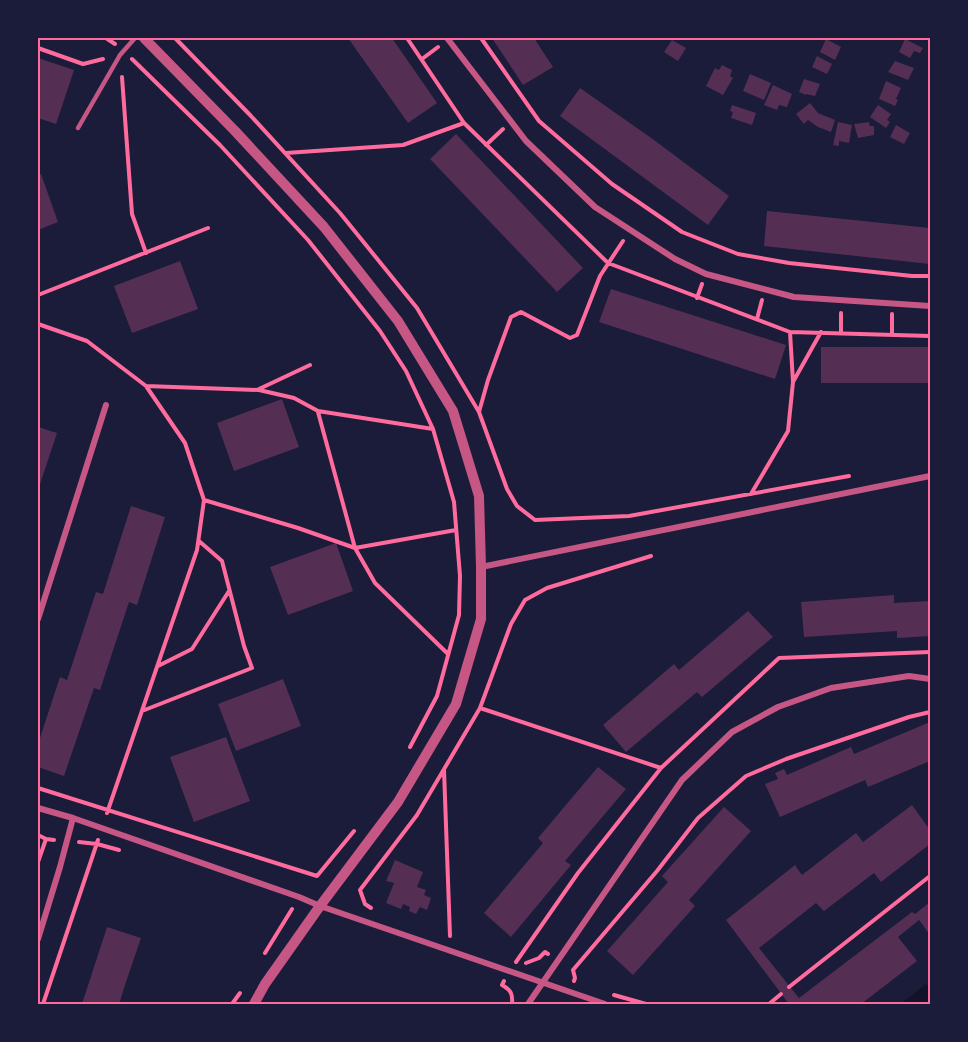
<svg xmlns="http://www.w3.org/2000/svg" width="968" height="1042" viewBox="0 0 968 1042" font-family="Jost,sans-serif">
<style>
.water{fill:#12122b}
.building{fill:#542f53}
.lines{fill:none;stroke-linecap:round;stroke-linejoin:round}
.path{stroke:#ff6b9d;stroke-width:4}
.service{stroke:#c65784;stroke-width:4.5}
.minor{stroke:#c65784;stroke-width:6}
.tertiary{stroke:#c65784;stroke-width:10}
.neatline{fill:none;stroke:#ff6b9d;stroke-width:2}
</style>
<rect width="100%" height="100%" fill="#1b1b3a"/>
<path class="water" d="M 926,984 L 930,989 L 930,1004 L 904,1004 L 902,1003 Z"/>
<path class="building" d="M 348,38 L 392,38 L 437,103 L 408,123 Z
M 492,38 L 534,38 L 553,67 L 523,85 Z
M 826,39 L 841,47 L 835,60 L 820,52 Z
M 905,39 L 923,48 L 920,53 L 914,51 L 910,58 L 899,52 Z
M 672,40 L 686,48 L 678,61 L 664,52 Z
M 817,56 L 832,64 L 827,74 L 812,67 Z
M 38,58 L 74,70 L 56,124 L 38,118 Z
M 895,61 L 914,68 L 908,80 L 888,72 Z
M 722,65 L 732,70 L 730,76 L 733,78 L 723,95 L 706,86 L 715,68 L 719,70 Z
M 750,74 L 771,83 L 764,100 L 743,91 Z
M 804,79 L 820,84 L 815,96 L 806,94 L 806,95 L 799,92 Z
M 886,81 L 901,88 L 896,99 L 898,100 L 895,106 L 879,99 Z
M 773,85 L 792,94 L 787,107 L 779,105 L 777,110 L 764,105 Z
M 580,88 L 654,140 L 729,196 L 708,225 L 560,116 Z
M 810,103 L 818,113 L 835,120 L 831,132 L 818,127 L 808,120 L 804,124 L 796,114 Z
M 732,105 L 756,113 L 752,125 L 731,118 L 733,112 L 730,111 Z
M 878,105 L 891,114 L 887,120 L 890,122 L 886,128 L 870,117 Z
M 838,122 L 852,125 L 849,143 L 839,141 L 839,146 L 833,145 Z
M 869,122 L 870,126 L 874,126 L 874,135 L 858,138 L 854,124 Z
M 896,125 L 910,133 L 904,144 L 890,137 Z
M 456,134 L 583,268 L 557,292 L 430,159 Z
M 41,174 L 58,222 L 38,230 L 38,175 Z
M 767,211 L 930,228 L 930,264 L 764,246 Z
M 180,261 L 198,309 L 132,333 L 114,286 Z
M 611,289 L 786,345 L 775,379 L 599,322 Z
M 821,347 L 930,347 L 930,383 L 821,383 Z
M 282,399 L 299,447 L 234,471 L 217,423 Z
M 38,427 L 57,433 L 38,490 Z
M 131,506 L 165,517 L 137,605 L 129,602 L 100,690 L 94,688 L 64,776 L 38,767 L 38,744 L 60,677 L 67,680 L 96,592 L 103,594 Z
M 336,543 L 353,591 L 288,615 L 270,567 Z
M 894,595 L 894,603 L 930,601 L 930,636 L 897,638 L 897,631 L 804,637 L 801,602 Z
M 748,611 L 773,637 L 702,697 L 697,692 L 626,752 L 603,725 L 674,664 L 679,670 Z
M 283,679 L 301,726 L 236,751 L 218,704 Z
M 930,722 L 930,761 L 868,787 L 865,780 L 780,817 L 765,784 L 778,779 L 775,773 L 784,769 L 787,775 L 851,747 L 854,754 Z
M 226,737 L 250,801 L 194,822 L 170,757 Z
M 598,767 L 626,789 L 565,861 L 571,865 L 511,937 L 484,913 L 543,843 L 538,838 Z
M 912,805 L 930,830 L 930,844 L 881,882 L 874,873 L 824,911 L 816,903 L 759,948 L 799,998 L 912,912 L 915,914 L 930,902 L 930,935 L 919,920 L 898,937 L 917,961 L 861,1004 L 789,1004 L 726,920 L 795,865 L 802,875 L 856,833 L 863,842 Z
M 724,807 L 751,831 L 689,900 L 695,906 L 633,975 L 607,951 L 668,882 L 662,876 Z
M 395,860 L 423,872 L 417,887 L 426,890 L 424,895 L 431,898 L 427,910 L 420,907 L 416,914 L 409,911 L 410,907 L 403,904 L 401,909 L 386,903 L 394,883 L 386,881 Z
M 107,927 L 141,938 L 126,982 L 119,1004 L 82,1004 Z"/>
<g class="lines">
<path class="path" d="M 106,38 L 115,44
M 175,38 L 251,116 L 340,213 L 417,308 L 479,412 L 507,489 L 517,506 L 535,520 L 629,516 L 849,476
M 407,38 L 464,123 L 608,263 L 790,332 L 930,336
M 481,38 L 539,121 L 612,184 L 682,232 L 738,254 L 789,263 L 912,276 L 930,276
M 38,48 L 83,64 L 103,59
M 132,59 L 220,145 L 308,240 L 380,331 L 406,371 L 433,429 L 454,502 L 460,576 L 459,615 L 437,696 L 410,747
M 422,59 L 438,47
M 122,77 L 132,214 L 146,253
M 486,145 L 503,129
M 286,153 L 403,145 L 464,123
M 38,295 L 208,228
M 697,298 L 702,284
M 757,319 L 762,300
M 38,324 L 87,341 L 146,386 L 185,443 L 204,500 L 197,550 L 107,813
M 841,333 L 841,313
M 892,334 L 892,314
M 793,382 L 821,332
M 146,386 L 259,390 L 294,398 L 318,411 L 433,429
M 259,389 L 310,365
M 318,412 L 355,548 L 375,583 L 448,654
M 479,412 L 488,380 L 511,317 L 521,312 L 570,338 L 577,335 L 600,276 L 623,241
M 751,494 L 788,431 L 793,382 L 790,332
M 204,500 L 298,528 L 355,548 L 456,530
M 158,666 L 192,649 L 229,591
M 480,708 L 661,768
M 142,711 L 252,668 L 244,646 L 222,561 L 199,541
M 444,770 L 450,936
M 38,788 L 317,876 L 354,831
M 38,835 L 46,839 L 54,840
M 79,842 L 97,844 L 119,850
M 38,862 L 46,839
M 371,908 L 365,904 L 360,890 L 417,815 L 480,708 L 511,624 L 525,600 L 547,588 L 651,556
M 265,953 L 292,909
M 516,962 L 578,873 L 661,768 L 779,658 L 930,652
M 526,963 L 539,958 L 545,952 L 548,954
M 504,981 L 502,985 C 511,990 513,994 512,1004
M 574,981 L 575,978 L 573,970 L 657,871 L 698,818 L 746,776 L 786,759 L 909,717 L 930,712
M 789,987 L 930,876
M 614,995 L 646,1004
M 43,1004 L 98,840
M 232,1004 L 240,993
M 769,1004 L 781,994"/>
<path class="service" d="M 78,128 L 120,55 L 135,38"/>
<path class="minor" d="M 447,38 L 526,141 L 595,207 L 675,259 L 706,274 L 794,297 L 930,306
M 481,567 L 930,476
M 38,619 L 106,405
M 38,808 L 73,818 L 299,897 L 320,906 L 605,1004
M 38,939 L 60,867 L 73,818
M 528,1004 L 682,780 L 732,732 L 778,707 L 831,688 L 909,676 L 930,679"/>
<path class="tertiary" d="M 144,38 L 235,131 L 324,227 L 398,321 L 453,411 L 479,496 L 481,567 L 481,619 L 456,704 L 398,802 L 320,906 L 265,984 L 254,1004"/>
</g>
<rect width="968" height="1042" fill="none" stroke="#1b1b3a" stroke-width="78"/>
<rect x="39" y="39" width="890" height="964" class="neatline"/>
</svg>
